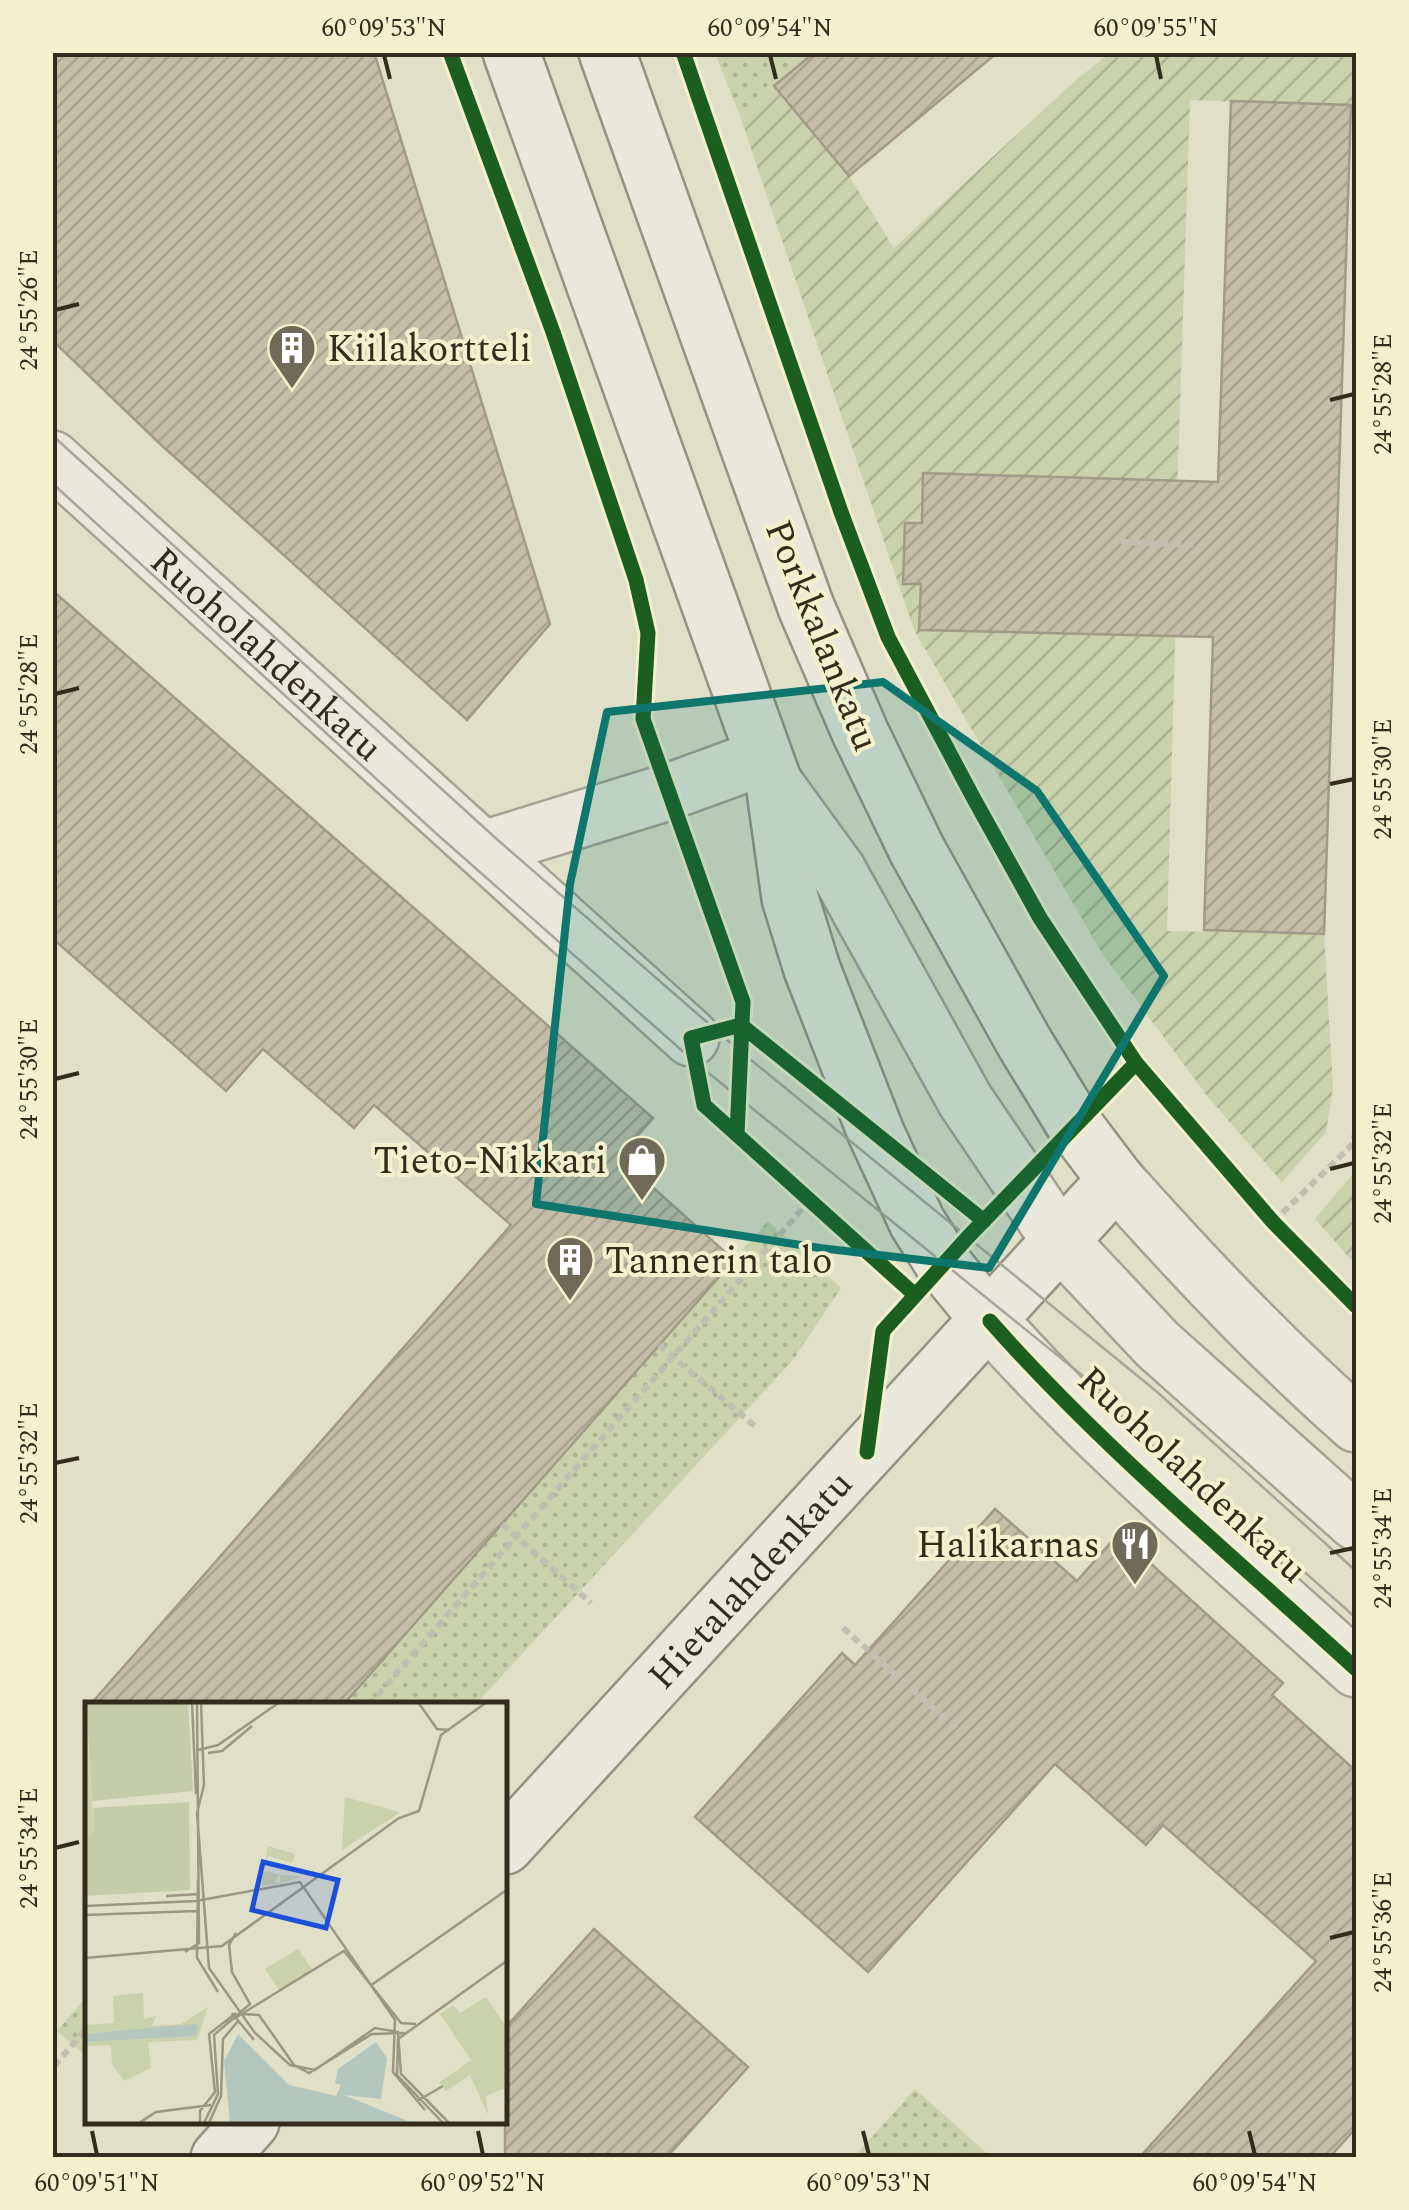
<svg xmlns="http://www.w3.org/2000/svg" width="1409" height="2210" viewBox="0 0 1409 2210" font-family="Spectral,serif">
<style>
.grass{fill:url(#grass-dots)}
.garden{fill:url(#garden-furrows)}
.building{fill:url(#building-hatch);stroke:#a09a88;stroke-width:2.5}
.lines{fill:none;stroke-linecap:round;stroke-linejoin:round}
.minor-casing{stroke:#a5a292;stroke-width:60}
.tertiary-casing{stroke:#a5a292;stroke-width:60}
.secondary-casing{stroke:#959282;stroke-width:60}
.path{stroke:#c1bfb2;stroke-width:6;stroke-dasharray:8 5;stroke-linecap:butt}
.minor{stroke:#e9e8da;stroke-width:55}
.tertiary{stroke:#e9e8da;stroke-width:55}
.secondary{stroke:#e9e8da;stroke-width:55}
.tram{stroke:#a8a69b;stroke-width:2.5}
.cycleway-casing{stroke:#f3f0cd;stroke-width:21}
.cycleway{stroke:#1b5e20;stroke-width:15}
.marked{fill:#0f766e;fill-opacity:0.2;stroke:#0f766e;stroke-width:8;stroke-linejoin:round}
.ticks{fill:none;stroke:#322c1c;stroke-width:4}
.labels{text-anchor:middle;stroke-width:8;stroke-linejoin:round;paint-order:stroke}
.poi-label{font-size:38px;fill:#322c1c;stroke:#f3f0cd;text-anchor:start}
.street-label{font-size:38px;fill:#322c1c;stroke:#f3f0cd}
.inset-road{fill:none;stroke:#9a9783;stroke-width:2.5}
.view{fill:#1d4ed8;fill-opacity:0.15;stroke:#1d4ed8;stroke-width:5}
.inset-edge{fill:none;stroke:#322c1c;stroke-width:5}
.neatline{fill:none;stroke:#322c1c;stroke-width:4}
.ticks-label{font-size:25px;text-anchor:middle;fill:#322c1c}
</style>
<defs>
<pattern id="grass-dots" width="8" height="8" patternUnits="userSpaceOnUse" patternTransform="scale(2.5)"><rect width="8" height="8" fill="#c9d2ab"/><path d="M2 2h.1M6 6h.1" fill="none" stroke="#adb493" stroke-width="1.8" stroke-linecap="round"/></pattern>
<pattern id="garden-furrows" width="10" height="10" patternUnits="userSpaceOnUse" patternTransform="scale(2.5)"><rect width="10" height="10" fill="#c9d2ab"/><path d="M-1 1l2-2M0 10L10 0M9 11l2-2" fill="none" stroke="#adb493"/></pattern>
<pattern id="building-hatch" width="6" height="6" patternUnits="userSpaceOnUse" patternTransform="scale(2.5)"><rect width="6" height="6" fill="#c4bea9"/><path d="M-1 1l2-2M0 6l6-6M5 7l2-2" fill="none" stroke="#a9a391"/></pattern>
</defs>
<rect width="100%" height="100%" fill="#e0dfc8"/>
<path class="grass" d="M 715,53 L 815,53 L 740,116 Z
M 768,1221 L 841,1288 L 793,1360 L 475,1705 L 343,1705 Z
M 87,1996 L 87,2057 L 57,2031 Z
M 915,2089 L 991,2157 L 854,2157 Z"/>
<path class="garden" d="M 1110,53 L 1356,53 L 1356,106 L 1190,100 L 1176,528 L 1123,479 L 924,473 L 922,523 L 904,523 L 903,583 L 921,584 L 920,630 L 1119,635 L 1177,572 L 1167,931 L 1324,934 L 1333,1087 L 1326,1132 L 1282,1182 L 1207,1096 L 1103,955 L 914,630 L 740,116 L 774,86 L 849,176 L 894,248 L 1077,79 Z
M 1356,1170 L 1356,1265 L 1315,1219 Z"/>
<path class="building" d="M 52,52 L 374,52 L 550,624 L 467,720 L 159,443 L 52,340 Z
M 815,52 L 998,52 L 849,176 L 774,86 Z
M 1231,101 L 1351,105 L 1324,934 L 1204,930 L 1213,637 L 919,630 L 921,584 L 903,584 L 905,523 L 922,523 L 923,473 L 1218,482 Z
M 52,590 L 653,1118 L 619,1157 L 734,1260 L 343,1705 L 90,1705 L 511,1225 L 374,1105 L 354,1128 L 263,1049 L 226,1091 L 52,938 Z
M 995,1509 L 1077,1581 L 1118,1534 L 1283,1683 L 1272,1695 L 1356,1771 L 1356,2128 L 1329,2158 L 1139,2158 L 1316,1961 L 1163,1825 L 1146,1845 L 1055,1764 L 868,1972 L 695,1817 L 842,1653 L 855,1665 Z
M 594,1929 L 748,2067 L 666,2158 L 505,2158 L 505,2028 Z"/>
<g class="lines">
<g class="minor-casing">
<g id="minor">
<path id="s1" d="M 52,459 L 691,1038"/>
<path d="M 774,783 L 838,871 L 965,1100 L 1061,1242 L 1157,1344 L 1356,1522"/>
<path d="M 484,849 L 668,792 L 764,757"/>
</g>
</g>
<g class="tertiary-casing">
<path id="tertiary" d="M 1116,1180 C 1193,1266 1270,1348 1356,1424
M 990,1321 C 1101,1447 1233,1556 1356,1669"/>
</g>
<g class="secondary-casing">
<g id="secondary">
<path d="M 511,52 L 774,783 L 790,898 L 812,969 L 876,1133 L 917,1222 L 944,1265 L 990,1321"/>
<path id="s2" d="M 505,1846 L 1116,1180 L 1076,1127 L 1024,1042 L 917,850 L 860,732 L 806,607 L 607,52"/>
<path d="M 219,2158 L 251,2122"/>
</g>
</g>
<path class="path" d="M 1121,542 L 1193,545
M 1273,1222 L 1352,1145 L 1356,1130
M 659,1345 L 756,1427
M 502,1524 L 591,1603
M 843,1628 L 957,1729
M 369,1705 L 809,1201
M 54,2066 L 88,2027"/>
<use href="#minor" class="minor"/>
<use href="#tertiary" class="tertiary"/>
<use href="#secondary" class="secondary"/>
<path class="tram" d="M 52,435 L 500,842 L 740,1051 L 1156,1391 L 1356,1571
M 52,483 L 439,836 L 695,1062 L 1109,1397 L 1356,1618"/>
<g class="cycleway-casing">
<path id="cycleway" d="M 450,52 L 553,332 L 636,580 L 648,633 L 643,719 L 743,1002 L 737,1135
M 683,52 L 841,512 L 888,637 L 974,799 L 1040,918 L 1136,1063 L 1273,1222 L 1356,1306
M 915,1295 L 704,1105 L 691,1038 L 741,1025 L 984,1221
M 990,1321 C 1101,1447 1233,1556 1356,1669
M 867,1452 L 883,1331 L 968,1237 L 1136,1063"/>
</g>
<use href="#cycleway" class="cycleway"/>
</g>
<path class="marked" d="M 883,682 L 1037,791 L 1164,976 L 989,1268 L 820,1248 L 536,1204 L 570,884 L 607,712 Z"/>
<path class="ticks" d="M 384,55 L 390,79M 770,55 L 776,79M 1156,55 L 1161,79M 55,310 L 79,304M 1330,400 L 1354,394M 55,694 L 79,688M 1330,784 L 1354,779M 55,1079 L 79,1073M 1330,1169 L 1354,1163M 55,1463 L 79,1458M 1330,1553 L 1354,1548M 55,1848 L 79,1842M 1330,1938 L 1354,1932M 92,2131 L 97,2155M 478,2131 L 483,2155M 863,2131 L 869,2155M 1249,2131 L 1255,2155"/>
<defs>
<g id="building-pin" transform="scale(2.5)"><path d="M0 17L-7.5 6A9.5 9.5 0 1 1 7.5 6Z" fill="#6f6b58" stroke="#f3f0cd"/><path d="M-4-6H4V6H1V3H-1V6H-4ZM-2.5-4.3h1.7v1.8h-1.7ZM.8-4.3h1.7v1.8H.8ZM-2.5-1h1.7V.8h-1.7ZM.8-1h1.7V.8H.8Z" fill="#fff"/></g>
<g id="shop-pin" transform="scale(2.5)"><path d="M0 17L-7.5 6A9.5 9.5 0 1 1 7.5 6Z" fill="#6f6b58" stroke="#f3f0cd"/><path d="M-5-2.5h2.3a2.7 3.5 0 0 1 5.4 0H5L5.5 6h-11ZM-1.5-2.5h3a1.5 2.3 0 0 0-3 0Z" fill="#fff"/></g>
<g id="restaurant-pin" transform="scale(2.5)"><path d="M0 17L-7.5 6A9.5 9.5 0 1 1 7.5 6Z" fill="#6f6b58" stroke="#f3f0cd"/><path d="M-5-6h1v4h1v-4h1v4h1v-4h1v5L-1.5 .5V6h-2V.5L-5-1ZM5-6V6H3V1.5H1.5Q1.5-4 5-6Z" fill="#fff"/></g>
</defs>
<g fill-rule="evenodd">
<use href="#building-pin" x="292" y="348"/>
<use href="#shop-pin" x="642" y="1160"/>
<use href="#building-pin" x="570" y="1260"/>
<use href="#restaurant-pin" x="1135" y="1544"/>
</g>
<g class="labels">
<g class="poi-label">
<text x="327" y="361">Kiilakortteli</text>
<text x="607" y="1173" text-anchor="end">Tieto-Nikkari</text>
<text x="605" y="1273">Tannerin talo</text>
<text x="1100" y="1557" text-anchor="end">Halikarnas</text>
</g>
<g class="street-label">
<text transform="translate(823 635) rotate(68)" y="13">Porkkalankatu</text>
<text dy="13" stroke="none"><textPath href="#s1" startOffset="290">Ruoholahdenkatu</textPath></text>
<text transform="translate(1193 1474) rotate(43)" y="13">Ruoholahdenkatu</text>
<text dy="13" stroke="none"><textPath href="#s2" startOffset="362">Hietalahdenkatu</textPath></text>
</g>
</g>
<g transform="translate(85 1702)">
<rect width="422" height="422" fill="#e0dfc8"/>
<path d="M 1,0 L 103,0 L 108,89 L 7,99 ZM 104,100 L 105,188 L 0,194 L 0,133 L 9,132 L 8,106 Z" fill="#c4ccaa"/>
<path d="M 0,0 L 9,132 L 0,133 ZM 260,95 L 314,110 L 314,111 L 257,148 ZM 213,247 L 227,267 L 195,289 L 180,267 ZM 58,291 L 59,317 L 71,314 L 67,324 L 96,322 L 123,305 L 112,338 L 63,340 L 66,366 L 39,379 L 27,362 L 26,343 L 0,344 L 0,323 L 29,321 L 28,294 ZM 401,295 L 422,326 L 422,385 L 401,394 L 403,413 L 385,373 L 361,389 L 355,380 L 386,358 L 355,312 L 368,303 L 375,311 Z" fill="#c9d2ab"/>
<path d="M 183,144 L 210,152 L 207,161 L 183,154 L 179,168 L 194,173 L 190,180 L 195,181 L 195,173 L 217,174 L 195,182 L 176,184 Z" fill="#c9d2ab"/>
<path d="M 108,322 L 114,324 L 110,334 L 0,340 L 0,332 ZM 153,332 L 204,383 L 251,394 L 256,383 L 250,381 L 253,367 L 291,340 L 302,356 L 296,397 L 259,393 L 330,422 L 145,422 L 139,359 Z" fill="#b4c7bf"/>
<path class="inset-road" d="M 107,0 L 111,92M 116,0 L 119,83 L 112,111 L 124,266 L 170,331 L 205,363 L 230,368 L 290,326 L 313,330 L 316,372 L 366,423M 333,0 L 352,27 L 364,28M 113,48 L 133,43 L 195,0M 123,51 L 137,49 L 167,24M 113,177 L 112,256 L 133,290M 81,194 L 115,192M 0,204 L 111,199 L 215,180 L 310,318 L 308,370 L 340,408M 0,213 L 112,209M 100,250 L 114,241 L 112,0M 0,256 L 137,244 L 314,116 L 334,109 L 356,33 L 402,0M 285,284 L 423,187M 147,311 L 169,338M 158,312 L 174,313 L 209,363 L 224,371 L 287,332 L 320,331M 142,321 L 259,249 L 316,321 L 331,322M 332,399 L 358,384M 51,423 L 71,410 L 126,403M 115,423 L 115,409 L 130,390 L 124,332 L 151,311M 118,423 L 133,392 L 129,333 L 165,302 L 147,270 L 144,243 L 151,231M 123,423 L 136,394 L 138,337 L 154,318M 360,423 L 312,373 L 313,337 L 423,258"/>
<path class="view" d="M 178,160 L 253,178 L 241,226 L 167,208 Z"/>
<rect width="422" height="422" class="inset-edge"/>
</g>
<rect width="1409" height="2210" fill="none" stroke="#f3f0cd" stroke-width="110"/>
<rect x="55" y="55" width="1299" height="2100" class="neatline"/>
<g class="ticks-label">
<text x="384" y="36">60°09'53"N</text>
<text x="770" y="36">60°09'54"N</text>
<text x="1156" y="36">60°09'55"N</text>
<text transform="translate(28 310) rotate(-90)" y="9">24°55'26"E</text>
<text transform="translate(1382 394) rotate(-90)" y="9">24°55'28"E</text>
<text transform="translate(28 694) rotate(-90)" y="9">24°55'28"E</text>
<text transform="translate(1382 779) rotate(-90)" y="9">24°55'30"E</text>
<text transform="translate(28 1079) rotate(-90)" y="9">24°55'30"E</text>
<text transform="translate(1382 1163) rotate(-90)" y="9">24°55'32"E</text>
<text transform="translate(28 1463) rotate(-90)" y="9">24°55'32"E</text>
<text transform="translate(1382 1548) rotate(-90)" y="9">24°55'34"E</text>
<text transform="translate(28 1848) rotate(-90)" y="9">24°55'34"E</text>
<text transform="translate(1382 1932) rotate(-90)" y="9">24°55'36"E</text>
<text x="97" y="2191">60°09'51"N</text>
<text x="483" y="2191">60°09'52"N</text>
<text x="869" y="2191">60°09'53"N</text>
<text x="1255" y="2191">60°09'54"N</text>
</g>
</svg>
